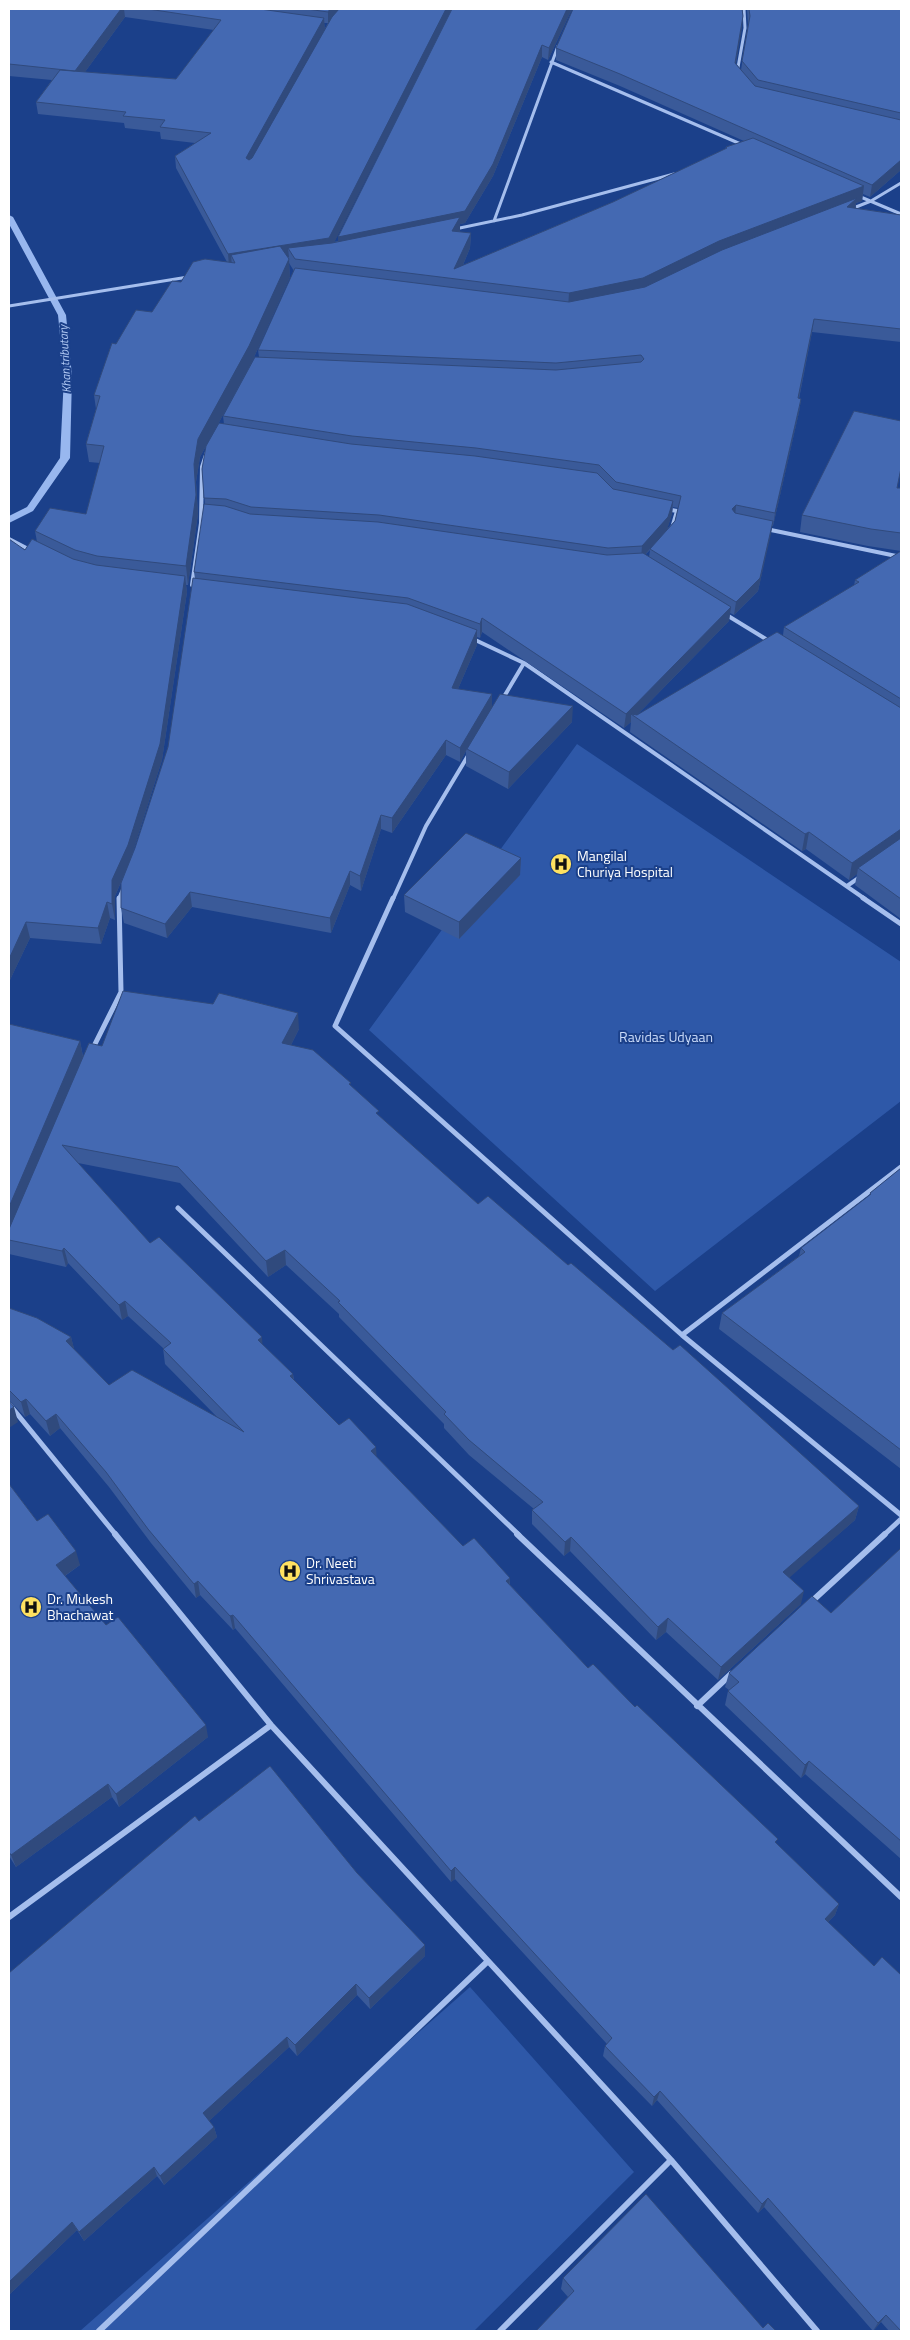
<svg xmlns="http://www.w3.org/2000/svg" width="910" height="2340" viewBox="0 0 910 2340" font-family="'Titillium Web',sans-serif">
<style>
.green{fill:#2e58a8}
.lines{fill:none;stroke-linecap:round;stroke-linejoin:round}
.stream{fill:#98b7ef;fill-rule:evenodd}
.street-far3{stroke:#a5beed;stroke-width:3}
.street-far2{stroke:#a5beed;stroke-width:4}
.street-far1{stroke:#a5beed;stroke-width:5}
.street{stroke:#a5beed;stroke-width:6}
.wall{fill:#3a5a99;fill-rule:evenodd}
.shaded-wall{fill:#304a7d}
.building{fill:#4469b2;stroke:#304a7d}
.labels{text-anchor:middle;stroke-width:4;stroke-linejoin:round;paint-order:stroke}
.far-water-label{font-size:12px;font-style:italic;fill:#b1c9f4;stroke:#1b408a}
.poi-label{font-size:14px;fill:#fff;stroke:#1b408a;text-anchor:start}
.park-label{font-size:14px;fill:#cadbf9;stroke:#1b408a}
</style>
<rect width="100%" height="100%" fill="#1b408a"/>
<path class="green" d="M 577,744 L 901,962 L 901,1101 L 655,1291 L 369,1030 Z
M 470,1987 L 634,2172 L 474,2331 L 80,2331 Z"/>
<g class="lines">
<path class="stream" d="M 9,215 L 13,217 L 66,315 L 72,376 L 70,458 L 33,511 L 9,523 L 9,516 L 27,507 L 60,458 L 64,376 L 58,315 L 9,224 Z"/>
<path class="street-far3" d="M 551,62 L 743,145
M 737,73 L 745,28 L 744,9
M 856,195 L 901,214
M 851,209 L 871,201 L 901,183
M 494,221 L 558,46
M 455,229 L 522,215 L 674,174
M 9,306 L 188,277"/>
<path class="street-far2" d="M 666,509 L 677,511 L 672,528
M 766,529 L 901,557
M 9,539 L 32,551
M 192,585 L 201,523 L 202,467 L 207,452
M 725,614 L 769,641
M 471,638 L 524,663 L 865,899
M 502,700 L 524,663
M 847,886 L 860,877
M 119,899 L 124,887
M 393,899 L 426,826 L 469,754"/>
<path class="street-far1" d="M 393,898 L 335,1026 L 682,1335 L 901,1515
M 863,898 L 901,924
M 92,1050 L 121,992 L 119,898
M 178,1208 L 519,1535
M 682,1335 L 901,1167
M 9,1404 L 116,1535
M 884,1535 L 901,1519"/>
<path class="street" d="M 115,1534 L 271,1725 L 671,2160 L 817,2331
M 517,1534 L 901,1897
M 810,1603 L 885,1534
M 697,1706 L 731,1674
M 9,1917 L 271,1725
M 99,2331 L 488,1961
M 500,2331 L 671,2160"/>
</g>
<path class="wall" d="M 9,9 L 452,9 L 334,242 L 338,241 L 338,237 L 452,9 L 572,9 L 548,60 L 542,57 L 493,176 L 465,223 L 460,224 L 460,232 L 471,233 L 470,248 L 463,265 L 613,202 L 725,149 L 726,147 L 744,141 L 620,86 L 556,60 L 556,48 L 743,16 L 736,63 L 741,70 L 748,24 L 747,9 L 901,9 L 901,170 L 870,197 L 863,194 L 862,201 L 856,203 L 856,208 L 901,215 L 901,342 L 812,332 L 799,399 L 801,399 L 799,412 L 773,526 L 772,526 L 758,591 L 734,615 L 730,613 L 729,621 L 637,715 L 783,635 L 784,627 L 854,586 L 855,580 L 901,551 L 901,919 L 855,885 L 857,874 L 849,880 L 806,849 L 802,851 L 630,732 L 631,722 L 624,728 L 482,632 L 480,638 L 477,637 L 477,645 L 458,689 L 492,708 L 572,722 L 508,789 L 466,766 L 466,751 L 460,762 L 446,755 L 392,833 L 381,829 L 361,891 L 350,885 L 331,933 L 192,907 L 167,938 L 124,923 L 121,908 L 126,871 L 115,896 L 115,920 L 110,918 L 101,944 L 30,938 L 9,982 L 25,550 L 37,542 L 35,531 L 86,514 L 100,463 L 89,462 L 86,444 L 96,409 L 94,395 L 116,344 L 152,312 L 181,282 L 227,262 L 176,168 L 175,156 L 195,143 L 161,139 L 160,132 L 125,128 L 124,123 L 38,114 L 36,102 L 52,80 L 9,76 ZM 125,17 L 214,30 L 176,79 L 85,72 ZM 324,23 L 328,23 L 299,75 L 325,30 ZM 289,263 L 294,271 L 258,350 L 259,357 L 251,364 L 290,277 ZM 246,373 L 223,416 L 224,424 L 202,469 L 205,504 L 194,572 L 195,579 L 168,747 L 135,848 L 131,858 L 162,760 L 187,592 L 186,585 L 188,585 L 198,514 L 196,482 L 200,457 ZM 673,507 L 678,508 L 675,521 L 667,529 L 672,514 ZM 650,550 L 649,557 L 645,555 Z
M 897,488 L 901,488 L 901,551 L 868,546 L 800,532 L 802,515 Z
M 521,858 L 520,875 L 459,939 L 405,912 L 404,895 Z
M 9,1024 L 80,1041 L 83,1056 L 102,1046 L 299,1029 L 291,1045 L 351,1086 L 379,1116 L 478,1204 L 568,1265 L 859,1506 L 855,1520 L 789,1577 L 801,1604 L 718,1680 L 666,1632 L 656,1640 L 570,1551 L 564,1556 L 532,1524 L 532,1510 L 534,1509 L 469,1455 L 444,1428 L 444,1424 L 339,1317 L 339,1314 L 286,1265 L 268,1277 L 180,1183 L 78,1163 L 150,1243 L 262,1344 L 293,1374 L 294,1380 L 339,1425 L 377,1457 L 463,1546 L 510,1578 L 510,1585 L 588,1668 L 635,1707 L 839,1904 L 835,1915 L 828,1922 L 901,2331 L 889,2331 L 881,2322 L 873,2331 L 764,2207 L 758,2213 L 657,2100 L 652,2106 L 603,2056 L 605,2046 L 607,2044 L 455,1879 L 451,1882 L 235,1628 L 233,1630 L 200,1595 L 196,1598 L 151,1543 L 109,1487 L 60,1428 L 50,1436 L 30,1414 L 25,1417 L 9,1400 L 9,1308 L 71,1337 L 74,1349 L 109,1385 L 218,1418 L 165,1364 L 163,1348 L 128,1316 L 122,1320 L 68,1263 L 66,1267 L 9,1254 Z
M 901,1168 L 901,1469 L 719,1329 L 722,1313 L 799,1256 L 801,1248 L 869,1196 L 870,1193 Z
M 9,1484 L 37,1521 L 80,1565 L 65,1576 L 106,1625 L 208,1737 L 119,1807 L 112,1797 L 16,1867 L 9,1856 Z
M 901,1548 L 901,1859 L 805,1774 L 801,1778 L 725,1705 L 728,1691 L 729,1690 L 725,1687 L 729,1673 L 831,1613 Z
M 199,1821 L 357,1873 L 425,1945 L 425,1956 L 370,2009 L 357,1995 L 297,2056 L 289,2047 L 209,2121 L 214,2127 L 217,2137 L 164,2185 L 157,2176 L 84,2241 L 77,2230 L 9,2295 Z
M 563,2278 L 763,2328 L 568,2297 L 561,2289 Z"/>
<path class="shaded-wall" d="M 121,9 L 124,9 L 125,17 L 77,83 L 75,71 Z
M 330,9 L 340,9 L 328,23 L 328,12 Z
M 446,9 L 452,9 L 330,251 L 288,248 L 289,257 L 236,265 L 231,255 L 232,266 L 229,266 L 228,254 Z
M 567,9 L 572,9 L 548,60 L 549,48 Z
M 743,16 L 742,28 L 734,74 L 735,63 Z
M 324,18 L 325,30 L 247,170 L 246,158 Z
M 542,45 L 542,57 L 493,176 L 465,223 L 460,224 L 460,231 L 452,246 L 338,249 L 338,237 Z
M 901,160 L 901,170 L 870,197 L 872,185 Z
M 864,186 L 862,201 L 856,203 L 855,211 L 642,293 L 568,308 L 569,293 Z
M 471,233 L 470,248 L 457,279 L 454,269 Z
M 289,259 L 290,277 L 251,364 L 200,457 L 196,482 L 198,514 L 188,585 L 186,566 L 194,464 L 198,439 Z
M 814,319 L 812,332 L 796,411 L 798,398 Z
M 801,399 L 799,412 L 773,526 L 775,513 Z
M 673,501 L 672,514 L 667,530 L 641,559 L 642,546 Z
M 736,505 L 735,518 L 732,509 Z
M 773,521 L 771,534 L 758,591 L 734,615 L 736,602 Z
M 185,576 L 187,592 L 162,760 L 130,861 L 115,896 L 115,920 L 112,904 L 112,880 Z
M 731,607 L 729,621 L 635,717 L 631,714 L 631,722 L 624,728 L 626,714 Z
M 482,618 L 482,632 L 480,638 L 480,624 Z
M 477,630 L 477,645 L 452,703 L 452,688 Z
M 492,694 L 492,709 L 467,749 L 466,751 L 460,762 L 460,748 Z
M 573,706 L 572,722 L 508,789 L 509,772 Z
M 446,740 L 446,755 L 392,833 L 392,818 Z
M 381,815 L 381,829 L 361,891 L 360,876 Z
M 901,829 L 901,834 L 899,845 L 858,868 L 857,874 L 849,880 L 852,863 Z
M 809,832 L 806,849 L 802,851 L 805,834 Z
M 521,858 L 520,875 L 459,939 L 459,922 Z
M 350,871 L 350,885 L 331,933 L 330,918 Z
M 190,892 L 192,907 L 167,938 L 165,924 Z
M 107,902 L 110,918 L 101,944 L 98,928 Z
M 26,922 L 30,938 L 9,982 L 9,959 Z
M 298,1013 L 299,1029 L 284,1059 L 282,1043 Z
M 80,1041 L 83,1057 L 9,1231 L 9,1207 Z
M 64,1248 L 68,1263 L 66,1267 L 62,1251 Z
M 285,1250 L 286,1265 L 268,1277 L 266,1261 Z
M 125,1301 L 128,1316 L 122,1320 L 119,1305 Z
M 71,1337 L 75,1352 L 66,1341 Z
M 262,1337 L 263,1352 L 258,1340 Z
M 293,1374 L 294,1388 L 290,1376 Z
M 26,1399 L 30,1414 L 25,1417 L 21,1402 Z
M 14,1407 L 18,1422 L 9,1428 L 9,1410 Z
M 56,1414 L 60,1428 L 50,1436 L 46,1421 Z
M 376,1447 L 377,1462 L 371,1451 Z
M 859,1506 L 855,1520 L 780,1586 L 783,1572 Z
M 571,1537 L 570,1551 L 564,1556 L 565,1542 Z
M 76,1551 L 80,1565 L 60,1579 L 56,1565 Z
M 510,1578 L 509,1591 L 506,1581 Z
M 198,1581 L 200,1595 L 196,1598 L 194,1584 Z
M 804,1591 L 801,1604 L 718,1680 L 721,1667 Z
M 233,1615 L 235,1628 L 233,1630 L 230,1616 Z
M 668,1618 L 666,1632 L 656,1640 L 658,1627 Z
M 206,1725 L 208,1737 L 119,1807 L 116,1794 Z
M 809,1761 L 805,1774 L 801,1778 L 805,1765 Z
M 108,1784 L 112,1797 L 16,1867 L 11,1855 Z
M 455,1867 L 455,1879 L 451,1882 L 451,1871 Z
M 839,1904 L 835,1915 L 820,1930 L 825,1919 Z
M 425,1945 L 425,1956 L 370,2009 L 369,1998 Z
M 356,1984 L 357,1995 L 297,2056 L 295,2045 Z
M 287,2037 L 289,2047 L 207,2123 L 203,2113 Z
M 660,2091 L 657,2100 L 652,2106 L 654,2097 Z
M 214,2127 L 217,2137 L 164,2185 L 160,2176 Z
M 154,2167 L 157,2176 L 84,2241 L 79,2232 Z
M 768,2198 L 764,2207 L 758,2213 L 762,2204 Z
M 72,2222 L 77,2230 L 9,2295 L 9,2282 Z
M 886,2315 L 881,2322 L 873,2331 L 878,2323 Z"/>
<path class="building" d="M 9,9 L 121,9 L 75,71 L 9,64 Z
M 148,9 L 260,9 L 324,18 L 246,158 L 249,160 L 252,158 L 332,17 L 339,9 L 446,9 L 329,238 L 228,254 L 175,156 L 211,133 L 160,127 L 165,120 L 123,116 L 126,112 L 36,102 L 60,70 L 176,79 L 221,20 Z
M 307,9 L 330,9 L 328,12 Z
M 452,9 L 567,9 L 549,48 L 542,45 L 493,164 L 465,211 L 338,237 Z
M 573,9 L 742,9 L 743,16 L 735,63 L 755,86 L 901,120 L 901,160 L 872,185 L 620,74 L 556,48 Z
M 749,9 L 901,9 L 901,113 L 758,80 L 742,61 L 750,16 Z
M 753,138 L 864,186 L 719,241 L 643,278 L 569,293 L 295,259 L 288,248 L 332,243 L 460,217 L 452,231 L 471,233 L 454,269 L 613,202 L 727,148 L 726,147 Z
M 857,198 L 847,207 L 901,215 L 901,329 L 814,319 L 798,398 L 801,399 L 775,513 L 736,505 L 732,509 L 735,513 L 773,521 L 760,578 L 736,602 L 650,549 L 675,521 L 681,496 L 616,482 L 599,465 L 476,448 L 352,436 L 223,416 L 255,357 L 556,370 L 641,362 L 644,359 L 641,355 L 556,363 L 258,350 L 295,268 L 569,302 L 645,287 L 722,250 Z
M 280,246 L 289,259 L 249,346 L 198,439 L 194,464 L 196,495 L 186,566 L 97,556 L 75,550 L 35,531 L 50,508 L 86,514 L 104,446 L 86,444 L 100,396 L 94,395 L 112,343 L 116,344 L 136,310 L 152,312 L 172,281 L 181,282 L 193,262 L 205,259 L 235,263 L 231,255 Z
M 854,411 L 901,421 L 901,468 L 897,488 L 901,488 L 901,533 L 871,529 L 802,515 Z
M 219,423 L 351,444 L 475,456 L 597,473 L 613,489 L 673,501 L 668,517 L 642,546 L 608,548 L 379,515 L 251,507 L 226,499 L 204,498 L 202,469 L 206,446 Z
M 204,504 L 225,506 L 250,514 L 378,522 L 607,555 L 643,553 L 731,607 L 626,714 L 482,618 L 480,624 L 408,598 L 194,572 Z
M 9,539 L 25,550 L 32,539 L 73,559 L 96,565 L 185,576 L 160,744 L 128,845 L 112,880 L 112,904 L 107,902 L 98,928 L 26,922 L 9,959 Z
M 901,551 L 901,699 L 784,627 L 859,582 L 855,580 Z
M 193,578 L 407,604 L 477,630 L 452,688 L 492,694 L 460,748 L 446,740 L 392,818 L 381,815 L 360,876 L 350,871 L 330,918 L 190,892 L 165,924 L 121,908 L 121,883 L 135,848 L 168,747 Z
M 777,632 L 901,708 L 901,829 L 852,863 L 809,832 L 805,834 L 631,714 L 637,715 Z
M 500,694 L 573,706 L 509,772 L 467,749 Z
M 466,833 L 521,858 L 459,922 L 404,895 Z
M 901,838 L 901,899 L 858,868 Z
M 123,991 L 213,1004 L 219,993 L 298,1013 L 282,1043 L 313,1050 L 351,1083 L 349,1084 L 379,1111 L 376,1113 L 478,1204 L 488,1196 L 568,1265 L 571,1263 L 673,1350 L 680,1345 L 859,1506 L 783,1572 L 804,1591 L 721,1667 L 668,1618 L 658,1627 L 571,1537 L 565,1542 L 532,1510 L 543,1502 L 469,1440 L 444,1414 L 446,1412 L 338,1302 L 340,1301 L 285,1250 L 266,1261 L 178,1167 L 62,1145 L 150,1243 L 159,1237 L 262,1337 L 258,1340 L 293,1374 L 290,1376 L 339,1425 L 349,1418 L 376,1447 L 371,1451 L 463,1546 L 474,1538 L 510,1578 L 506,1581 L 588,1668 L 593,1664 L 635,1707 L 637,1705 L 778,1839 L 775,1842 L 839,1904 L 825,1919 L 874,1966 L 882,1957 L 901,1975 L 901,2331 L 886,2315 L 878,2323 L 768,2198 L 762,2204 L 660,2091 L 654,2097 L 605,2046 L 612,2038 L 455,1867 L 451,1871 L 233,1615 L 230,1616 L 198,1581 L 194,1584 L 148,1529 L 106,1472 L 56,1414 L 46,1421 L 26,1399 L 21,1402 L 9,1390 L 9,1308 L 37,1318 L 71,1337 L 66,1341 L 109,1385 L 132,1370 L 244,1432 L 163,1349 L 171,1343 L 125,1301 L 119,1305 L 64,1248 L 62,1251 L 9,1240 L 9,1229 L 89,1043 L 102,1046 Z
M 9,1024 L 80,1041 L 9,1207 Z
M 901,1168 L 901,1450 L 722,1313 L 805,1252 L 801,1248 L 871,1194 L 870,1193 Z
M 9,1401 L 14,1407 L 9,1410 Z
M 9,1484 L 37,1521 L 48,1514 L 76,1551 L 56,1565 L 106,1625 L 118,1617 L 206,1725 L 116,1794 L 108,1784 L 11,1855 L 9,1852 Z
M 901,1548 L 901,1841 L 809,1761 L 805,1765 L 728,1691 L 739,1682 L 729,1673 L 812,1596 L 831,1613 Z
M 270,1766 L 357,1873 L 425,1945 L 369,1998 L 356,1984 L 295,2045 L 287,2037 L 203,2113 L 214,2127 L 160,2176 L 154,2167 L 79,2232 L 72,2222 L 9,2282 L 9,1973 L 195,1816 L 199,1821 Z
M 646,2194 L 763,2328 L 768,2323 L 776,2331 L 536,2331 L 574,2291 L 563,2278 Z"/>
<defs>
<g id="hospital-disc" transform="scale(1.125)"><circle r="9.5" fill="#fee161" stroke="#1b408a"/><path d="M-5-5h3v3.5h4V-5h3V5h-3V1.5h-4V5h-3Z" fill="#111"/></g>
</defs>
<g fill-rule="evenodd">
<use href="#hospital-disc" x="561" y="864"/>
<use href="#hospital-disc" x="290" y="1571"/>
<use href="#hospital-disc" x="31" y="1607"/>
</g>
<g class="labels">
<g class="far-water-label">
<text transform="translate(65 359) rotate(-93)" y="4">Khan tributary</text>
</g>
<g class="poi-label">
<text x="577" y="861">Mangilal<tspan x="577" dy="16">Churiya Hospital</tspan></text>
<text x="306" y="1568">Dr. Neeti<tspan x="306" dy="16">Shrivastava</tspan></text>
<text x="47" y="1604">Dr. Mukesh<tspan x="47" dy="16">Bhachawat</tspan></text>
</g>
<g class="park-label">
<text x="666" y="1042">Ravidas Udyaan</text>
</g>
</g>
<rect width="910" height="2340" fill="none" stroke="#ffffff" stroke-width="20"/>
</svg>
